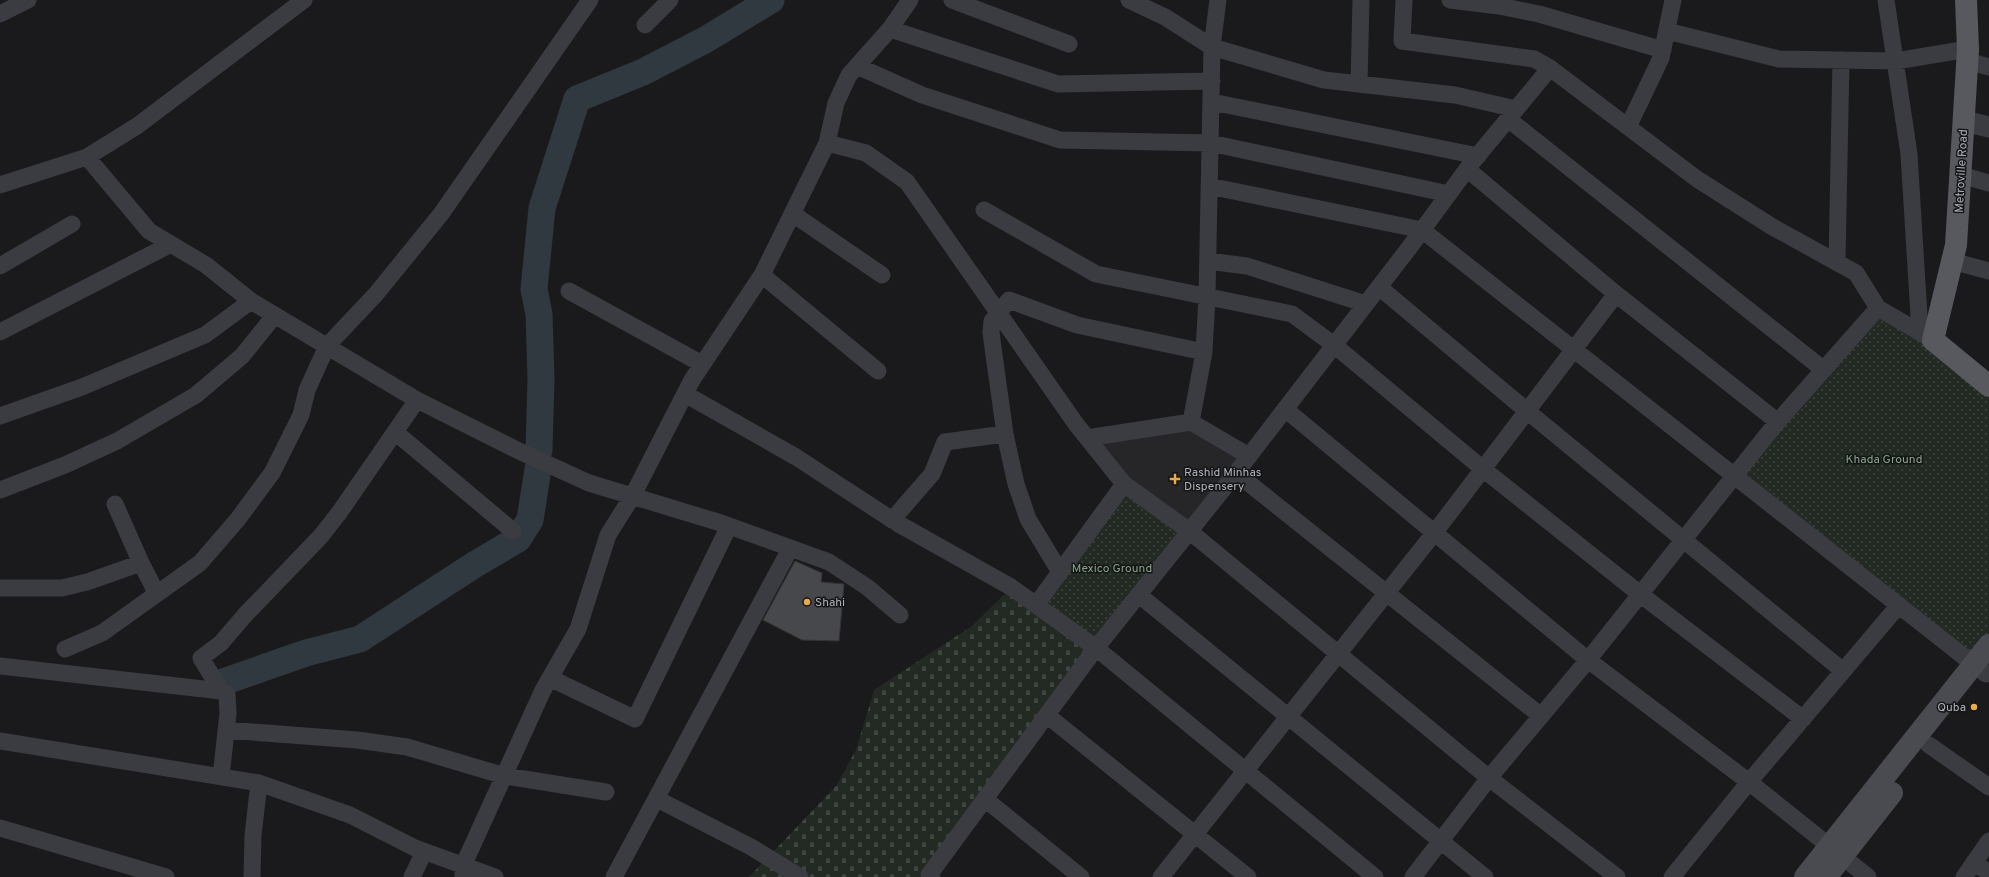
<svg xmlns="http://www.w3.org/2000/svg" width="1989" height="877" viewBox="0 0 1989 877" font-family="Overpass,sans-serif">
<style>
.built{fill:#262629}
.cemetery{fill:url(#cemetery-stones)}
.park{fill:url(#park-dots)}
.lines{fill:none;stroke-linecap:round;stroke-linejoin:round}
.river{stroke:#30393f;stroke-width:27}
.building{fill:#47484c;stroke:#343438}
.minor{stroke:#3b3c41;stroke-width:17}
.tertiary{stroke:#3b3c41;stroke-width:21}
.secondary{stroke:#494b50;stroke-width:22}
.primary{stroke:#57595f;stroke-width:22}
.poi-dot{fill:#e7ab47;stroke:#151517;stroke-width:1.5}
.labels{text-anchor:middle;stroke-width:3;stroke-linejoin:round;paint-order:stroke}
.street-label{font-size:12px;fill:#adb2ba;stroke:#151517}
.park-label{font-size:12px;fill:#86a486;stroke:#151517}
.poi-label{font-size:12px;fill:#adb2ba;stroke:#151517;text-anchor:start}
</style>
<defs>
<pattern id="cemetery-stones" width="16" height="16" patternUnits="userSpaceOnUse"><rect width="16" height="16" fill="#222a23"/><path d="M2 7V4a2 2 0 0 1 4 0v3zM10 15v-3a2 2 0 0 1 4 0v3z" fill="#3f4641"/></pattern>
<pattern id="park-dots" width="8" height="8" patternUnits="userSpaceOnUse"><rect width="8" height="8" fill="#222a23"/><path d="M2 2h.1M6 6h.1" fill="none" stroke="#3f4641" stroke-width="1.8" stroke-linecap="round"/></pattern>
</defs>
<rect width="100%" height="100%" fill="#1a1a1c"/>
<path class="built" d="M 1191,422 L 1249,456 L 1188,529 L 1124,484 L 1087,438 Z"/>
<path class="cemetery" d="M 1011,588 L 1094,648 L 932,877 L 749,877 L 836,786 L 856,750 L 874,690 L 972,626 Z"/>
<path class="park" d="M 1879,311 L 1989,389 L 1989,668 L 1736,477 Z
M 1127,486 L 1188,529 L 1096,647 L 1038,604 Z"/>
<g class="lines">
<path class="river" d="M 539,450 L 541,379 L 539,314 L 534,289 L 542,208 L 577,99 L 643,72 L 705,40 L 771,0
M 223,682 L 306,653 L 360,639 L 474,565 L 518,539 L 530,520 L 538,469"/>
</g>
<path class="building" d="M 795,561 L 822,573 L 821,582 L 844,584 L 839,641 L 802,640 L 763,620 Z"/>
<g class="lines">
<path class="minor" d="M 952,0 L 1069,44
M 1129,0 L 1165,17 L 1212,47 L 1324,80 L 1455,95 L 1516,109
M 1404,0 L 1402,41 L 1534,59 L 1550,68 L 1697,179 L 1771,226 L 1856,273 L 1878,308 L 1933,340
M 1450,0 L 1499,6 L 1539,14 L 1663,50
M 1886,0 L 1909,154 L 1920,332
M 0,14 L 28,0
M 645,25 L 670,0
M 890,29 L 1058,84 L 1212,81
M 1667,31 L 1779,59 L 1896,61 L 1968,49
M 1968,61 L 1989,67
M 857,66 L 922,95 L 1060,140 L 1210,143 L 1449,194
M 1359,84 L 1361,0
M 1212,102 L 1478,156
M 1508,119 L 1824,370
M 1628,127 L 1661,58 L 1673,0
M 827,143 L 866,153 L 907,182 L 1076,424 L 1124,484 L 1188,530 L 1489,778 L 1617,877
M 87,157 L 149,231 L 206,265 L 251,301 L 417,400 L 521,452 L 589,483 L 721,523 L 829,562 L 867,587 L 900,615
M 1467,169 L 1616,294 L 1778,422
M 1961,175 L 1989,183
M 0,185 L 87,157 L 137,126 L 304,0
M 1209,186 L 1422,230 L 1986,674
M 984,210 L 1096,274 L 1292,314 L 1334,345 L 1483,469 L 1640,594 L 1803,719
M 793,214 L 882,275
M 1208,261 L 1247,266 L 1366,304
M 1952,261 L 1989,271
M 1837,262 L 1841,60
M 0,266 L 72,224
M 762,275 L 878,371
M 1379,287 L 1527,411 L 1843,671
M 569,291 L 702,364
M 0,332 L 171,244
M 685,394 L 796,457 L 897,523 L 1011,587 L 1036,605 L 1096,648 L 1375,877
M 1285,409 L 1588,660 L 1749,782 L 1868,877
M 0,416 L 82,387 L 205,335 L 251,301
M 1191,422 L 1204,352 L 1207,296 L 1212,47 L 1218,0
M 395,432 L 513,531
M 1087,438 L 1191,422 L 1249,456
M 1236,473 L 1541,716
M 0,490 L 65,465 L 117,441 L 196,395 L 242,356 L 275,315
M 115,504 L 141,563 L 157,594
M 892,520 L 932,474 L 945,442 L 1005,434
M 1060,572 L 1028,519 L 1016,484 L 1005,434 L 991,333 L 992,321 L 1009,300 L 1077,325 L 1204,352
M 0,588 L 62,588 L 87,582 L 141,563
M 1139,595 L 1485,877
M 1036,605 L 1124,484
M 65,649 L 102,633 L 200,563 L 238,519 L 272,473 L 301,415 L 307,390 L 327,346 L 376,294 L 441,214 L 590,0
M 0,666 L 221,691 L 227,694 L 228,713 L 221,777
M 550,678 L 635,719 L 729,526
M 221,691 L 201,658 L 221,643 L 245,615 L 321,536 L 339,513 L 417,400
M 1048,716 L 1248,877
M 226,730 L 357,740 L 407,747 L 505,776 L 606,792
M 0,741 L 259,783 L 350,815 L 415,848 L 495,877
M 1929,745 L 1989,787
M 657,799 L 751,847 L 800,877
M 985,799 L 1081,877
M 0,828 L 166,877
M 1974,862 L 1989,873
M 252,877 L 253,835 L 259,783
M 412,877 L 424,852
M 463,877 L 463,866 L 543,690 L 578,629 L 608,535 L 633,495 L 692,380 L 762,275 L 827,143 L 836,103 L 849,75 L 890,29 L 910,0
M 614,877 L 790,549
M 932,877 L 929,875 L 1096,648 L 1236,473 L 1409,248 L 1470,165 L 1550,68
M 1161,877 L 1435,532 L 1616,294
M 1413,877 L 1489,778 L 1588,660 L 1774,426 L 1878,308
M 1672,877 L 1749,782 L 1899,605
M 1964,877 L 1989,841"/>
<path class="tertiary" d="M 1964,121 L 1989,127"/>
<path class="secondary" d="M 1805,877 L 1989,645
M 1826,877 L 1892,793"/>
<path class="primary" d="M 1966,0 L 1968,49 L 1956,245 L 1933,340 L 1989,386"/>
</g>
<g class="poi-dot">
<path d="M1173 473h4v4h4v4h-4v4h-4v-4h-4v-4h4z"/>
<circle cx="807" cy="602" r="4"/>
<circle cx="1974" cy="707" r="4"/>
</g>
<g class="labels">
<g class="street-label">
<text transform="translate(1961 171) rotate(-87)" y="4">Metroville Road</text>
</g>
<g class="park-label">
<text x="1884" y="463">Khada Ground</text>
<text x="1112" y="572">Mexico Ground</text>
</g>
<g class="poi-label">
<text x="1184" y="476">Rashid Minhas<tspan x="1184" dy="14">Dispensery</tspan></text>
<text x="815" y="606">Shahi</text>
<text x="1966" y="711" text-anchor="end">Quba</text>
</g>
</g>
</svg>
